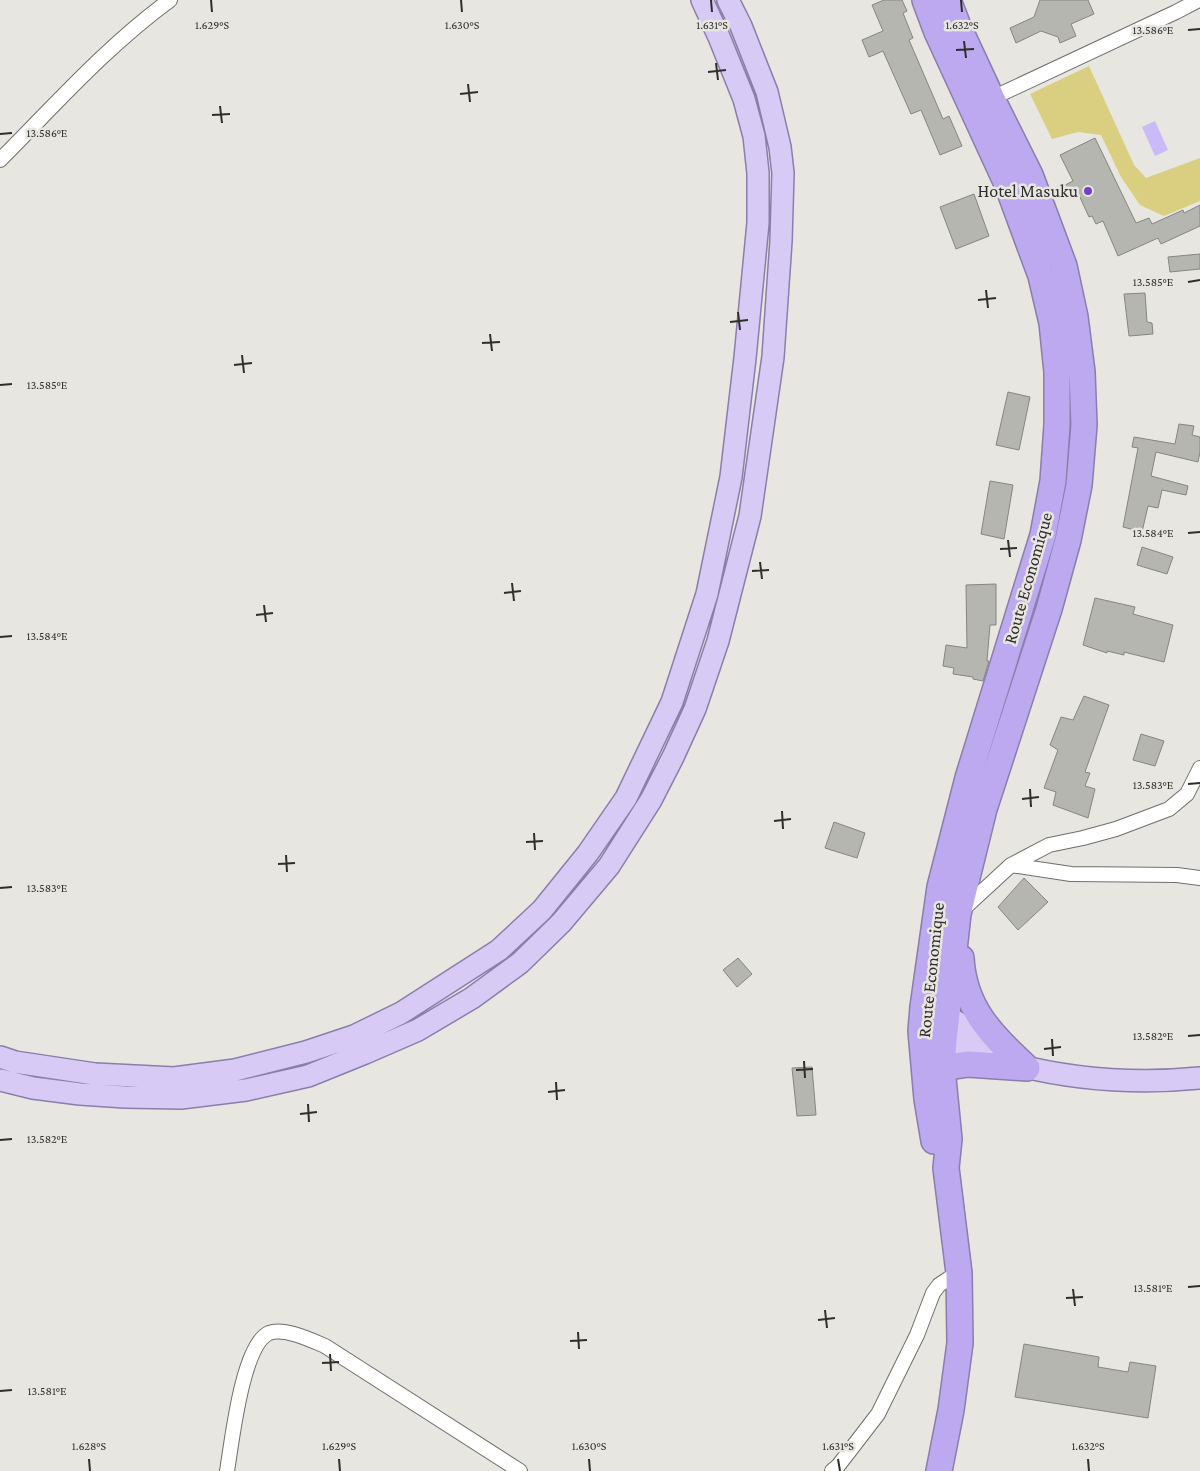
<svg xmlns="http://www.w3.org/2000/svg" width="1200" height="1471" viewBox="0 0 1200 1471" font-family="'Crimson Pro',serif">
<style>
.green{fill:#dace80}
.water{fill:#cabaf7}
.building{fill:#b6b6b1;stroke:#868580}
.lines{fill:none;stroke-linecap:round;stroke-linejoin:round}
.street-casing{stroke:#6f6f6a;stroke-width:16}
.primary-casing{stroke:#8a7eab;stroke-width:24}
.highway-casing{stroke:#8a7eab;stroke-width:28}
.street{stroke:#fff;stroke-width:14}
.primary{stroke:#d7cbf5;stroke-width:21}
.highway{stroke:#bca9ef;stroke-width:25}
.ticks{fill:none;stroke:#2e2e2c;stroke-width:2}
.poi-dot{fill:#7044bc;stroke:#e7e6e1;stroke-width:2}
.labels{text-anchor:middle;stroke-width:5;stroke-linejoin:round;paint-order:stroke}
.poi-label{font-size:18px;fill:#2e2e2c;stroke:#e7e6e1;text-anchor:end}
.street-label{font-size:18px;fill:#2e2e2c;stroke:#e7e6e1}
.ticks-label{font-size:12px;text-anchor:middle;fill:#2e2e2c;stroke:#e7e6e1;stroke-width:5;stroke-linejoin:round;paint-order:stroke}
</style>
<rect width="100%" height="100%" fill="#e7e6e1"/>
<path class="green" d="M 1089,66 L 1134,165 L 1146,178 L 1200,158 L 1200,201 L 1164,216 L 1140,205 L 1121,177 L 1101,135 L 1078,132 L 1052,139 L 1030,94 Z"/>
<path class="water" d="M 1155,121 L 1168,150 L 1155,156 L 1142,127 Z"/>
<path class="building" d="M 884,0 L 902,0 L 907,11 L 903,13 L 913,38 L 909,40 L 943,119 L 949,116 L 962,146 L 940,155 L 921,110 L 911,114 L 883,51 L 869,57 L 862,40 L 883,31 L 872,5 Z
M 1040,0 L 1088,0 L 1094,14 L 1071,24 L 1076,36 L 1060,43 L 1058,37 L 1041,31 L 1016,43 L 1010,28 L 1034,17 Z
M 1095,138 L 1136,223 L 1149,218 L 1152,224 L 1183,210 L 1184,213 L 1200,205 L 1200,226 L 1161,244 L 1158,238 L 1118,256 L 1103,221 L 1096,224 L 1092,216 L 1089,217 L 1078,193 L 1068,198 L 1063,186 L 1073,181 L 1060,155 Z
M 974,194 L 989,236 L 956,249 L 940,207 Z
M 1200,254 L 1200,269 L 1170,272 L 1168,257 Z
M 1145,293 L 1147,322 L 1152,323 L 1153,334 L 1129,336 L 1124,294 Z
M 1008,392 L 1030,397 L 1019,450 L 996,445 Z
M 1179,424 L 1194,426 L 1192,435 L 1200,437 L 1200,452 L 1198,462 L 1156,452 L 1151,476 L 1188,486 L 1186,495 L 1162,490 L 1158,508 L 1148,506 L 1142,532 L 1123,527 L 1138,448 L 1132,447 L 1134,437 L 1175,444 Z
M 990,481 L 1013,485 L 1004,539 L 981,534 Z
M 1142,547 L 1173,557 L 1167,574 L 1137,565 Z
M 996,584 L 996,625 L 990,625 L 987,661 L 989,661 L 983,681 L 973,679 L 973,677 L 953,674 L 954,668 L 943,666 L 946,645 L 967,648 L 966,585 Z
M 1095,598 L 1135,607 L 1133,614 L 1173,625 L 1164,662 L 1124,652 L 1124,655 L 1107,651 L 1107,653 L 1083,645 Z
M 1084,696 L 1109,705 L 1085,772 L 1090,773 L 1085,786 L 1095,789 L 1088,818 L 1053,805 L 1056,792 L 1044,788 L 1058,750 L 1050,745 L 1061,717 L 1073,720 Z
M 1141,734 L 1164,741 L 1155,766 L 1133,760 Z
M 834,822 L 865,833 L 857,858 L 825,848 Z
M 1024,878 L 1048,902 L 1018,930 L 998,907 Z
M 738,958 L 752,974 L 737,987 L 723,970 Z
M 812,1067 L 816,1115 L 797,1116 L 792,1068 Z
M 1024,1344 L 1099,1357 L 1098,1367 L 1128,1372 L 1130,1362 L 1156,1366 L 1148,1418 L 1015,1397 Z"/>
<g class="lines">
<g class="street-casing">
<path id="street" d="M 986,101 L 1176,12 L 1199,0
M 0,160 C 55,105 107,46 170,0
M 1011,865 L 1071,874 L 1177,875 L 1200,878
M 961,911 L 1011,865 L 1049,845 L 1083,838 L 1116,829 L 1169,809 L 1187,794 L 1200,768
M 227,1471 C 232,1442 242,1345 269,1333 C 284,1327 311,1340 325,1346 L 520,1471
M 832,1471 L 838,1466 L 878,1414 L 917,1335 L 933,1293 L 939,1285 L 948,1279 L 959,1273"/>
</g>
<g class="primary-casing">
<path id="primary" d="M 934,1010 L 947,1016 L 1000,1049
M 931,1034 C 950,1042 969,1051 988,1057 C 1056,1078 1129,1085 1200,1078
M 0,1057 L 15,1062 L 95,1074 L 174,1078 L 235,1070 L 306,1052 L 354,1036 L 401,1013 L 499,950 L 542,910 L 588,853 L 626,798 L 672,702 L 707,594 L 731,477 L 745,358 L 758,223 L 758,173 L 754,136 L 744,99 L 719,37 L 702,0
M 0,1080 L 33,1088 L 80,1094 L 125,1097 L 181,1098 L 246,1090 L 308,1076 L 365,1053 L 418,1030 L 472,998 L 520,963 L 561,923 L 609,866 L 651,800 L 673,757 L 695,709 L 718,641 L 750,516 L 773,357 L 781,241 L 783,173 L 780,147 L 767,92 L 741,26 L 728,0"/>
</g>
<g class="highway-casing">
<path id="highway" d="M 925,0 L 937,32 L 1007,184 L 1041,276 L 1052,323 L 1057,372 L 1057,425 L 1053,481 L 1043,535 L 968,778 L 940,887 L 923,1007 L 921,1031 L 927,1099 L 934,1141
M 961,958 C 964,1009 992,1035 1027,1068
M 942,1068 L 968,1064 L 1027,1068
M 939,1471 L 951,1410 L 960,1343 L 959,1273 L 946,1168 L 949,1139 L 942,1068 L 944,1040 L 958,914 L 984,809 L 1049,609 L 1068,540 L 1079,485 L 1084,425 L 1082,372 L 1075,317 L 1064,266 L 1030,175 L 992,99 L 958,26 L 948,0"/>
</g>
<use href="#street" class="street"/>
<use href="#primary" class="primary"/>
<use href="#highway" class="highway"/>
</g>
<path class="ticks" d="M 211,0 L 212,12M 461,0 L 462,12M 711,0 L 712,12M 961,0 L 962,12M 1188,30 L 1200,29M 964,41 L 966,58M 956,50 L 974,49M 716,63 L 718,80M 708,72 L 726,70M 468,84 L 470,102M 460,94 L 478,92M 220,106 L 222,123M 212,115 L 230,114M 0,134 L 12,133M 1188,282 L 1200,280M 986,290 L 988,308M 978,300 L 996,298M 738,312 L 740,330M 730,322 L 748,320M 490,334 L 492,351M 482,343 L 500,342M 242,355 L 244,373M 234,365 L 252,363M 0,385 L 12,384M 1188,533 L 1200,532M 1008,540 L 1010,557M 1000,549 L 1017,548M 760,562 L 762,579M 752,571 L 769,570M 512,583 L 514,601M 504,593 L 521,591M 264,605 L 266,622M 256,615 L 273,613M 0,637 L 12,636M 1188,784 L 1200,783M 1030,789 L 1031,807M 1022,799 L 1039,797M 782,811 L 783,829M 774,821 L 791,819M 534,833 L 535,850M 526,842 L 543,841M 286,855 L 287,872M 278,864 L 295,863M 0,888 L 12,887M 1188,1036 L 1200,1035M 1052,1039 L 1053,1056M 1044,1049 L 1061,1047M 804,1061 L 805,1078M 796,1070 L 813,1069M 556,1082 L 557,1100M 548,1092 L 565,1090M 308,1104 L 309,1122M 300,1114 L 317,1112M 0,1140 L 12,1139M 1188,1287 L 1200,1286M 1073,1289 L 1075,1306M 1066,1298 L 1083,1297M 825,1310 L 827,1328M 818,1320 L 835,1318M 578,1332 L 579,1349M 570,1341 L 587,1340M 330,1354 L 331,1371M 322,1363 L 339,1362M 0,1391 L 12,1390M 89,1459 L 90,1471M 339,1459 L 340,1471M 589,1459 L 590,1471M 838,1459 L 840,1471M 1088,1459 L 1089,1471"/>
<circle class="poi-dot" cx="1088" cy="191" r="5"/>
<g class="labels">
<g class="poi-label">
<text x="1078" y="197">Hotel Masuku</text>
</g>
<g class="street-label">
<text transform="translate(1028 578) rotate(-74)" y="6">Route Economique</text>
<text transform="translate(931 970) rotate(-84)" y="6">Route Economique</text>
</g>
</g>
<g class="ticks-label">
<text x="212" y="29">1.629°S</text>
<text x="462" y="29">1.630°S</text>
<text x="712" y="29">1.631°S</text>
<text x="962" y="29">1.632°S</text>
<text x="1153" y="34">13.586°E</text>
<text x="47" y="137">13.586°E</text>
<text x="1153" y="286">13.585°E</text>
<text x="47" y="389">13.585°E</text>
<text x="1153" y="537">13.584°E</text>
<text x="47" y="640">13.584°E</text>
<text x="1153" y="789">13.583°E</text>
<text x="47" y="892">13.583°E</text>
<text x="1153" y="1040">13.582°E</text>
<text x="47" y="1143">13.582°E</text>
<text x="1153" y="1292">13.581°E</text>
<text x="47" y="1395">13.581°E</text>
<text x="89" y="1450">1.628°S</text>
<text x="339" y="1450">1.629°S</text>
<text x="589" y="1450">1.630°S</text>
<text x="838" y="1450">1.631°S</text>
<text x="1088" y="1450">1.632°S</text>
</g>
</svg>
